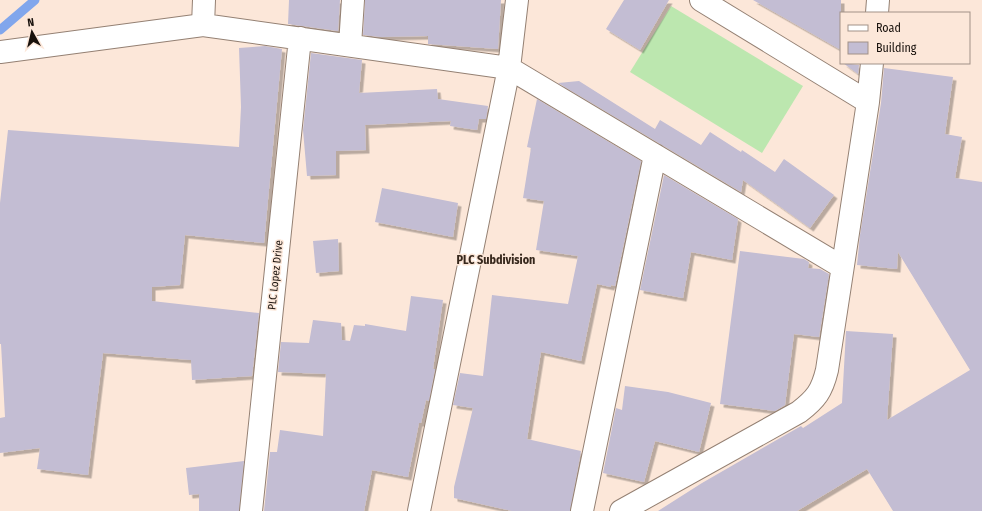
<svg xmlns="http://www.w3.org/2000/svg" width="982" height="511" viewBox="0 0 982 511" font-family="'Fira Sans Condensed',sans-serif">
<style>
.garden{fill:#bce7af}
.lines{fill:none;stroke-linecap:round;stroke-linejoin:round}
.stream{stroke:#81a6ec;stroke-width:9}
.building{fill:#c3bdd3;filter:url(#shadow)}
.minor-casing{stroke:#948073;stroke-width:24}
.minor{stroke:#fff;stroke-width:22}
.labels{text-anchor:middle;stroke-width:3;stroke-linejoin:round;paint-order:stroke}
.street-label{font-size:11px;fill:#18110c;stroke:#fce7d9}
.neighbourhood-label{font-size:12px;font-weight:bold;fill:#36271c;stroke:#fce7d9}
</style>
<defs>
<filter id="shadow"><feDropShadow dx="3.5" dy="3.5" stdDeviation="0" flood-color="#0004"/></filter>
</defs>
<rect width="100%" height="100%" fill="#fce7d9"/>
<path class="garden" d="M 671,6 L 803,86 L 762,153 L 630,72 Z"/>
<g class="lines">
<path class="stream" d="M 0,30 L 35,0"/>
</g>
<path class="building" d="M 289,0 L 340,0 L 338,31 L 288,24 Z
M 365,0 L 501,0 L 498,49 L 428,44 L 428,36 L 381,37 L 363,35 Z
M 624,0 L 669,0 L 640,50 L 606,29 Z
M 753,0 L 841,0 L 841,50 Z
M 265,46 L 282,49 L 264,243 L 185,235 L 180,285 L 152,287 L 152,301 L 259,313 L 252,376 L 192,380 L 191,360 L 103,353 L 88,475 L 37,469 L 40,448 L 0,453 L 0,418 L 5,417 L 1,344 L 0,344 L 0,203 L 8,130 L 239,147 L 241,107 L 239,48 Z
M 311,53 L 362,60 L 359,93 L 437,89 L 438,99 L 488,106 L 486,119 L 479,119 L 477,130 L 450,126 L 451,121 L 365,125 L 366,150 L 336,151 L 336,175 L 307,176 L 303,130 Z
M 843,63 L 859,65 L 858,74 Z
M 884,68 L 953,77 L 945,134 L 962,137 L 955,178 L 982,182 L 982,511 L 893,511 L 867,469 L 797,511 L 658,511 L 702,483 L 801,426 L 803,428 L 842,403 L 846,331 L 893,334 L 887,420 L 970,370 L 898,252 L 897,269 L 857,265 L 860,235 L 881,103 Z
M 579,81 L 655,129 L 660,120 L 701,145 L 710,132 L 741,152 L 742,150 L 775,172 L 784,159 L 834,195 L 810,228 L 743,180 L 741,192 L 558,83 Z
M 537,99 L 641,161 L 615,286 L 611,285 L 611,287 L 597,284 L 581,361 L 541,352 L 527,439 L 581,451 L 570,511 L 512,511 L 454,498 L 454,487 L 473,408 L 453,405 L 460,373 L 483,376 L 492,295 L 568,304 L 578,256 L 536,250 L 544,201 L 523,198 L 531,148 L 527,147 Z
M 664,175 L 738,219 L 732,260 L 691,252 L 683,298 L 640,290 Z
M 382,188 L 458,203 L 453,237 L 375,222 Z
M 338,239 L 339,271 L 316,273 L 313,241 Z
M 740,251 L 804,259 L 809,262 L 808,268 L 820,269 L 829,274 L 819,337 L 794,334 L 785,405 L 775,411 L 720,404 Z
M 411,296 L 443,300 L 433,369 L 435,369 L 429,401 L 426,400 L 421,423 L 419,423 L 408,477 L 372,470 L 364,511 L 264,511 L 270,452 L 277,452 L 280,430 L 323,436 L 326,374 L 278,372 L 281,342 L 309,343 L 313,320 L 341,323 L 342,340 L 350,341 L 354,325 L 365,326 L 365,324 L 406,331 Z
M 625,386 L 668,392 L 711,403 L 699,452 L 655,441 L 644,482 L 603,473 L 616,408 L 622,410 Z
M 244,461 L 239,511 L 199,511 L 199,494 L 189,495 L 186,468 Z"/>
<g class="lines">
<g class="minor-casing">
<path id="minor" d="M 701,0 L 868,102
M 877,13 L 878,0
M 203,25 L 204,0
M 350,45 L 353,0
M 0,52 L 203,25 L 509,68 L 842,267
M 251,511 L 300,38
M 419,511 L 509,68 L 517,0
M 582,511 L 655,155
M 621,511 L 799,412 C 816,399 822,391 827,370 L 868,102 L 872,63"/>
</g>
<use href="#minor" class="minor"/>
</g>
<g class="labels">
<g class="street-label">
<text transform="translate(275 275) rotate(-84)" y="4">PLC Lopez Drive</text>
</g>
<g class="neighbourhood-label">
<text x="496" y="264">PLC Subdivision</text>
</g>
</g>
<rect x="840" y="12" width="130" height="52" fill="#fce7d9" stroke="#a19187"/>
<rect x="848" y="25" width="20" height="6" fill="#ffffff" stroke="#a19187"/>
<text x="876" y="32" font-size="12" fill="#18110c">Road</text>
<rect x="848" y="42" width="20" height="12" fill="#c3bdd3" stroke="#a19187"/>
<text x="876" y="52" font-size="12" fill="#18110c">Building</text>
<g transform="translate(32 32) rotate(352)" stroke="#fce7d9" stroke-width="3" paint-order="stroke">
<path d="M0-3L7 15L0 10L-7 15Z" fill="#18110c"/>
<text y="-6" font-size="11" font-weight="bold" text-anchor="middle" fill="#18110c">N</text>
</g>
</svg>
